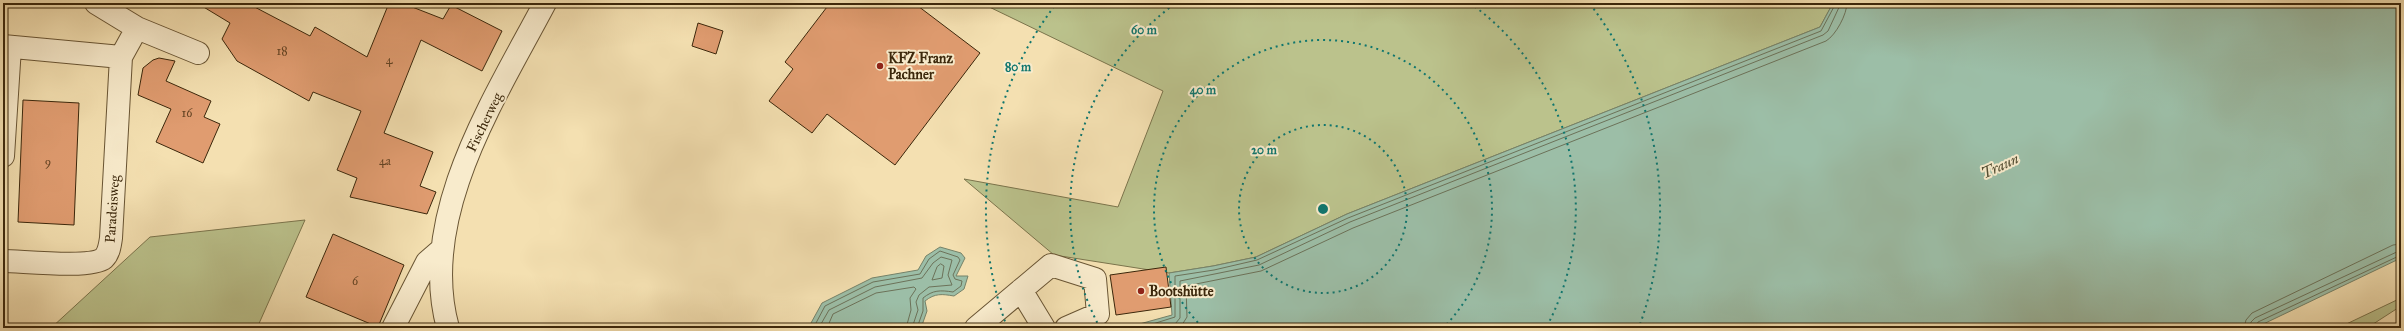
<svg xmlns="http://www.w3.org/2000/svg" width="2404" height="331" viewBox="0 0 2404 331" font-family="'IM FELL Great Primer',serif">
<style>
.green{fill:#bbc28c;stroke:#7b744c}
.water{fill:#9cbea7;stroke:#758269}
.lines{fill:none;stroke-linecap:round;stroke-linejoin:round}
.shore{stroke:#6c7259;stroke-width:1}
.building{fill:#e09c70;stroke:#3b270b}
.minor-casing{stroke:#695534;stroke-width:24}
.minor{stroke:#f8ebcc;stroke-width:22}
.ring{fill:none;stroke:#0f766e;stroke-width:2;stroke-dasharray:2 4}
.poi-dot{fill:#8f2418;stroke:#f8ebcc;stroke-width:1.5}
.labels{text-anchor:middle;stroke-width:4;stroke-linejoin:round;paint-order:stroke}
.number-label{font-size:12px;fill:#644424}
.poi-label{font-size:14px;font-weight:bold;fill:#3b270b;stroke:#f8ebcc;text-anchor:start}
.street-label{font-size:14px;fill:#3b270b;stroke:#f8ebcc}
.water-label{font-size:15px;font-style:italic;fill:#534d32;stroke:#f8ebcc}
.centre{fill:#0f766e;stroke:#f8ebcc;stroke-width:2}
.ring-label{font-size:12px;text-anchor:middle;font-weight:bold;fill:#0f766e;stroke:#f8ebcc;stroke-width:4;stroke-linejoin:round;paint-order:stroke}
</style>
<rect width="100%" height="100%" fill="#f4e0b1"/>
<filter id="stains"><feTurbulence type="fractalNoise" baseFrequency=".005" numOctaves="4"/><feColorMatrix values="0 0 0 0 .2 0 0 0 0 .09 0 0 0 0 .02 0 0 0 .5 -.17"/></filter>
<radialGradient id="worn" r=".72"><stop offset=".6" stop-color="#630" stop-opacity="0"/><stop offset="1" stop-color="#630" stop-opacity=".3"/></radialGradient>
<path class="green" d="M 981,3 L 1833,3 L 1820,27 L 1347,214 L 1256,257 L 1213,266 L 1169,273 L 1054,255 L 964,179 L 1118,207 L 1163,91 Z
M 305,220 L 257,328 L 51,328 L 150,237 Z
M 2401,298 L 2401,306 L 2367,328 L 2338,328 Z"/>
<path class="water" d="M 1833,3 L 2401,3 L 2401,258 L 2255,328 L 1125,328 L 1172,315 L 1169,273 L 1213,266 L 1256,257 L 1347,214 L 1820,27 Z
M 940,247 L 961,253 L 965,258 L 956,276 L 968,276 L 964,289 L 954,296 C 942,294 935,293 925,301 L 927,311 L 921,328 L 812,328 L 811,323 L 822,303 L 872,278 L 918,270 L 926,256 Z"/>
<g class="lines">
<path class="shore" d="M 941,264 L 944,266 L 942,278 L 932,280 L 937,267 Z
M 816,328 L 816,323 L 825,306 L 873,282 L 920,274 L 929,259 L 940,251 L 958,257 L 960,260 L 953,275 L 955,279 L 962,281 L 961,286 L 953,292 C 940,290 933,290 923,298 L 923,311 L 917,328
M 821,328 L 821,324 L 829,310 L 875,287 L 922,278 L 933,263 L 941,257 L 952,260 L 948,275 L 952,285 L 929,287 L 919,295 L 916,302 L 918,310 L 912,328
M 827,328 L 833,314 L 876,293 L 914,287 L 916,289 L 910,298 L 911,310 L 906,328
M 1140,328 L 1175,317 L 1175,276 L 1214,270 L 1257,260 L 1348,218 L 1821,31 L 1836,3
M 1160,328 L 1175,324 L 1180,318 L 1180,281 L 1259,265 L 1350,222 L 1823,35 L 1828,31 L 1841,3
M 1180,328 L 1187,317 L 1186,286 L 1261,271 L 1353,228 L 1826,41 C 1836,35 1847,14 1847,3
M 2244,328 L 2246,320 L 2252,313 L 2393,245 L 2401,244
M 2250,328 L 2251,322 L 2255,318 L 2401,250
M 2255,328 L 2258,322 L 2401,255"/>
</g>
<path class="building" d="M 197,3 L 247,3 L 310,36 L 315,27 L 367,57 L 389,3 L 402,3 L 443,19 L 451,5 L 502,31 L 482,71 L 421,40 L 384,133 L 433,152 L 420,186 L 436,192 L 427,214 L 350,197 L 357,178 L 337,170 L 361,111 L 313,92 L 309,101 L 237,61 L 222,39 L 230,23 Z
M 830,3 L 914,3 L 980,53 L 895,165 L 827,114 L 812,133 L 769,101 L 793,69 L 785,62 Z
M 698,23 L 723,31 L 716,54 L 692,46 Z
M 159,58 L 175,61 L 166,81 L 211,101 L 204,117 L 220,124 L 203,163 L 156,142 L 171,109 L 138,95 L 143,68 L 153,60 Z
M 23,100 L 79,103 L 74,225 L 18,222 Z
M 333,234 L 404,265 L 378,327 L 306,297 Z
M 1166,267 L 1171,307 L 1116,315 L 1110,275 Z"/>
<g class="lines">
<g class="minor-casing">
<path id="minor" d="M 96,3 L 137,28
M 3,46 L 121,57
M 3,156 L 10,47
M 3,261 C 22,261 91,269 104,258 C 109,253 110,245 111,238 L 121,57 L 137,28 L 198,53
M 1021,290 L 1044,328
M 393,328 L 427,262 L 442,249
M 448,328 C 417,216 495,98 545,3
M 976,328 L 1051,265 L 1095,279 L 1098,314 L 1066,328"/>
</g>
<use href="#minor" class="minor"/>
</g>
<g class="ring">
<circle cx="1323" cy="209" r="84"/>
<path d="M1202 327A169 169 0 1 1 1444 327"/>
<path d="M1100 328A253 253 0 0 1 1176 3M1470 3A253 253 0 0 1 1546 328"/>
<path d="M1007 327A337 337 0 0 1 1056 4M1590 4A337 337 0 0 1 1639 327"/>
</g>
<g class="poi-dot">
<circle cx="880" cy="66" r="4"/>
<circle cx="1141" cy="291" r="4"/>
</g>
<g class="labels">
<g class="number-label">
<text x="282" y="55">18</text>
<text x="389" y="64">4</text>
<text x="187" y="117">16</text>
<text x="385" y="165">4a</text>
<text x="48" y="166">9</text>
<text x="355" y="285">6</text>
</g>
<g class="poi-label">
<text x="888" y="63">KFZ Franz<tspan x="888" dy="16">Pachner</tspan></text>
<text x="1149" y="296">Bootshütte</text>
</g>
<g class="street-label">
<text transform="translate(484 122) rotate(-64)" y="5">Fischerweg</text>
<text transform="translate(112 209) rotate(-86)" y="5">Paradeisweg</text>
</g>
<g class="water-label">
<text transform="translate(2000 166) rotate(-25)" y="5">Traun</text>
</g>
</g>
<circle cx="1323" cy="209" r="6" class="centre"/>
<g class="ring-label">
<text x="1144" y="34">60 m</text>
<text x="1018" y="71">80 m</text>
<text x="1203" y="94">40 m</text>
<text x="1264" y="154">20 m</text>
</g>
<rect width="2404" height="331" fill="none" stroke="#f4e0b1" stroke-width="16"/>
<rect x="4" y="4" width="2396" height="323" fill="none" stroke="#3b270b" stroke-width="2"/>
<rect x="8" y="8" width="2388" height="315" fill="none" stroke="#3b270b"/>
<rect width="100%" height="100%" filter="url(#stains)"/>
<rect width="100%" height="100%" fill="url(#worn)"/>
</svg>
